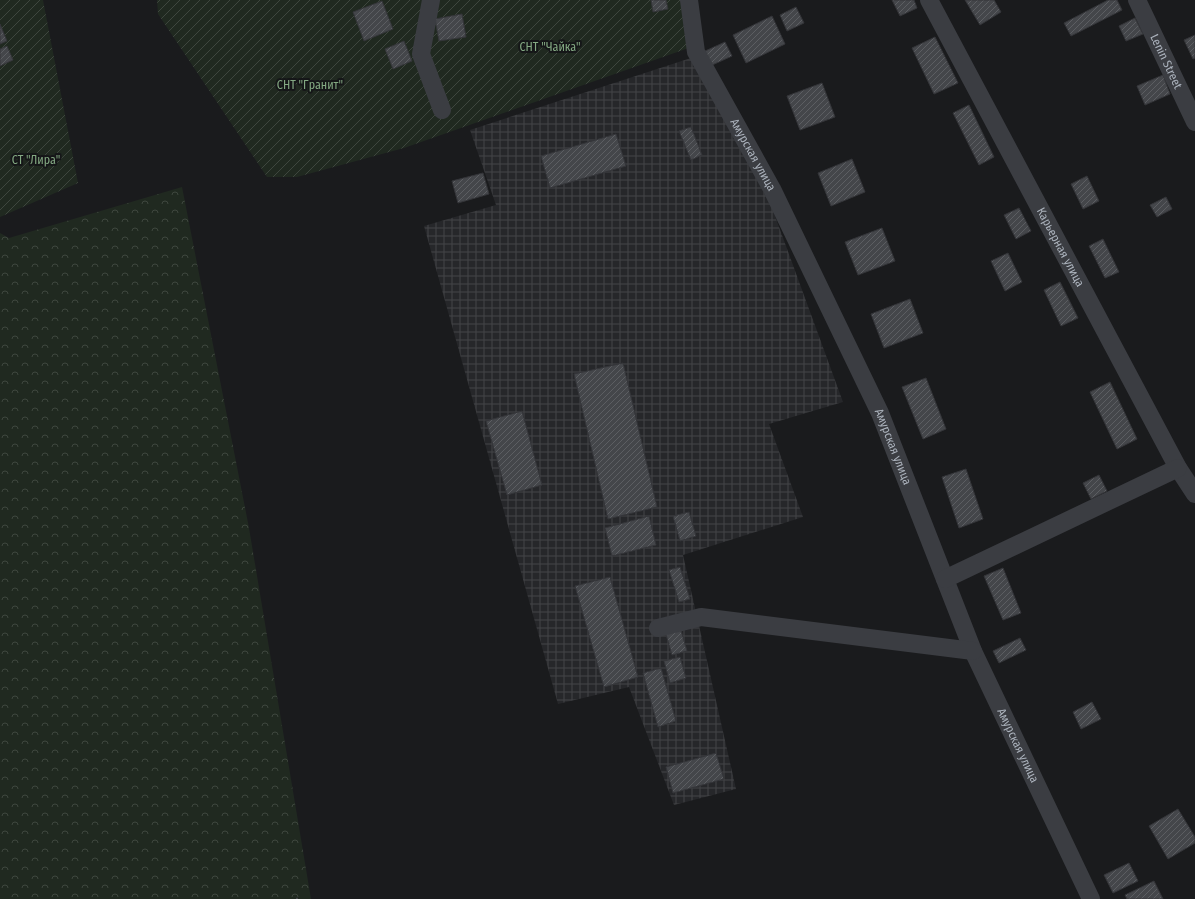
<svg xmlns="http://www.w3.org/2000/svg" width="1195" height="899" viewBox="0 0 1195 899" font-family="'Fira Sans Condensed',sans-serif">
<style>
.industrial{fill:url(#industrial-grid)}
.forest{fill:url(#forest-crowns)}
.garden{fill:url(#garden-furrows)}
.building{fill:url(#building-hatch);stroke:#343539}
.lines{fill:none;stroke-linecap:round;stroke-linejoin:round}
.path{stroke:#414449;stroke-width:2.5;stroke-dasharray:2 3;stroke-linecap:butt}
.minor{stroke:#3b3d42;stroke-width:18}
.labels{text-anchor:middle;stroke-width:4;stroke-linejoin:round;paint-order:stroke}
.park-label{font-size:12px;fill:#84a983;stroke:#151618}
.street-label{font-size:12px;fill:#acb3bd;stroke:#151618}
</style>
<defs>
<pattern id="industrial-grid" width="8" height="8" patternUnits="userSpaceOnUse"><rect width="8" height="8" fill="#26272a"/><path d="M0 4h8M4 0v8" fill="none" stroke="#434447"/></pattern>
<pattern id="forest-crowns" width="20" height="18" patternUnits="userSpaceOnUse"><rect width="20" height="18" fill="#202920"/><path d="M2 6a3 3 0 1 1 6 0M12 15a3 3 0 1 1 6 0" fill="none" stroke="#3e463e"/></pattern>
<pattern id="garden-furrows" width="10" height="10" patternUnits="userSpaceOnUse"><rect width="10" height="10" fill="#202920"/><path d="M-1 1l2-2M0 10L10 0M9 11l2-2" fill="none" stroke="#3e463e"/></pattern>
<pattern id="building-hatch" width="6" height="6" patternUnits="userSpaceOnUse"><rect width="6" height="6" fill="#44464a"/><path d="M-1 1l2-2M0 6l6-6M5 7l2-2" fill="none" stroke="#5c5e62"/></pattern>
</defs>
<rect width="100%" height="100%" fill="#1a1b1d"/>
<path class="industrial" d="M 691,58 L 771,205 L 843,402 L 769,424 L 803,517 L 683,555 L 736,789 L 674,805 L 629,687 L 558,704 L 424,226 L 496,205 L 470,130 Z"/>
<path class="forest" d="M 182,187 L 249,528 L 311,899 L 0,899 L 0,233 L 9,238 Z"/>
<path class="garden" d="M 0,0 L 43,0 L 78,183 L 0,217 Z
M 157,0 L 694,0 L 700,44 L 404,148 L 297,177 L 267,177 L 158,14 Z"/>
<path class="building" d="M 651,0 L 666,0 L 668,9 L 653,12 Z
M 892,0 L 914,0 L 917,8 L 900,16 Z
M 965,0 L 994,0 L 1001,12 L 980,25 Z
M 1108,0 L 1117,0 L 1122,10 L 1071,36 L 1064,23 Z
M 382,1 L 393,29 L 364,41 L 353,12 Z
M 796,7 L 804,23 L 787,31 L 780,15 Z
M 462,14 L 466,37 L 439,41 L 435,19 Z
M 772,16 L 785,44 L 746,63 L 733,35 Z
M 1135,18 L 1143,34 L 1126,41 L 1119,26 Z
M 0,24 L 7,41 L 0,44 Z
M 1195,35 L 1195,58 L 1193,59 L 1184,40 Z
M 935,37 L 958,83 L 934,94 L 912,48 Z
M 404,41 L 412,61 L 393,69 L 385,49 Z
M 725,42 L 732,56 L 710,66 L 703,52 Z
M 7,46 L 13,60 L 0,66 L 0,49 Z
M 1163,75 L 1170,94 L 1145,105 L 1137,86 Z
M 822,83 L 835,117 L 800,130 L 787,96 Z
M 969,105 L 994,157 L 979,165 L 953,113 Z
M 691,127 L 702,155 L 691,160 L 679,131 Z
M 616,134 L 626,166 L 550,188 L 541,156 Z
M 852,159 L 865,192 L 831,206 L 818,173 Z
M 483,173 L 489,194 L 458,203 L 452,181 Z
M 1087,176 L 1099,201 L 1083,209 L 1071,184 Z
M 1166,197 L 1172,209 L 1157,217 L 1150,205 Z
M 1019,208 L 1031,231 L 1016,239 L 1004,215 Z
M 882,228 L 895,261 L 858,275 L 845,242 Z
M 1103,239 L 1119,272 L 1105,278 L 1089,246 Z
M 1008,253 L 1022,282 L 1005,291 L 991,261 Z
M 1060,282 L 1078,318 L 1061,326 L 1044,290 Z
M 910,299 L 923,333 L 884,348 L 871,314 Z
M 623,363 L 657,507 L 608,519 L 574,374 Z
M 926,378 L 946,429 L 923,439 L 902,387 Z
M 1110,382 L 1137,439 L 1117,449 L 1090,392 Z
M 522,411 L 542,485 L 507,495 L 486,421 Z
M 966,469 L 983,519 L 959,528 L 942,477 Z
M 1099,475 L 1107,491 L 1091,499 L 1083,483 Z
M 689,512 L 696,536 L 680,541 L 673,516 Z
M 649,516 L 656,545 L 612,556 L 605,528 Z
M 680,567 L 690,599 L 679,602 L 669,570 Z
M 1003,568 L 1021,613 L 1003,620 L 984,576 Z
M 610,577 L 638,677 L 604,687 L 575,586 Z
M 680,627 L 687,651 L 672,655 L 665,631 Z
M 1020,638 L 1026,650 L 999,663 L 993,651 Z
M 680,657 L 686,678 L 670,683 L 664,661 Z
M 661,668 L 676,721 L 658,727 L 643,673 Z
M 1092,702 L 1101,719 L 1081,729 L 1073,712 Z
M 716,753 L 724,779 L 673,793 L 666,767 Z
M 1178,809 L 1195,837 L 1195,843 L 1168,859 L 1149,826 Z
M 1129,863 L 1138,881 L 1113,893 L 1104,875 Z
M 1154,881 L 1163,899 L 1127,899 L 1125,895 Z"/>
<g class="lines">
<path class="path" d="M 296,899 L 300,899"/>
<g class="minor">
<path d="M 431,0 L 421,54 L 442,110"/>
<path id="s1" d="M 689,0 L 696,52 L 772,189 L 880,413 L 973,651 L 1091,899"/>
<path id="s2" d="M 929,0 L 1178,468 L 1195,494"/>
<path id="s3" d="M 1137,0 L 1195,122"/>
<path d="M 945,579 L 1178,468"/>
<path d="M 658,628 L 701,617 L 973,651"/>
</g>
</g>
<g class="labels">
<g class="park-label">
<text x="550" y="51">СНТ "Чайка"</text>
<text x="310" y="89">СНТ "Гранит"</text>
<text x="36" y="164">СТ "Лира"</text>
</g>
<g class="street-label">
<text dy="4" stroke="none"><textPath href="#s3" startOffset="68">Lenin Street</textPath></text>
<text dy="4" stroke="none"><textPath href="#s1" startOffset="170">Амурская улица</textPath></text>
<text dy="4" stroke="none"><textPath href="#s2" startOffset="280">Карьерная улица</textPath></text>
<text dy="4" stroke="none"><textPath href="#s1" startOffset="494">Амурская улица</textPath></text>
<text dy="4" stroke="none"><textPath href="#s1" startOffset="818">Амурская улица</textPath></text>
</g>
</g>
</svg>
